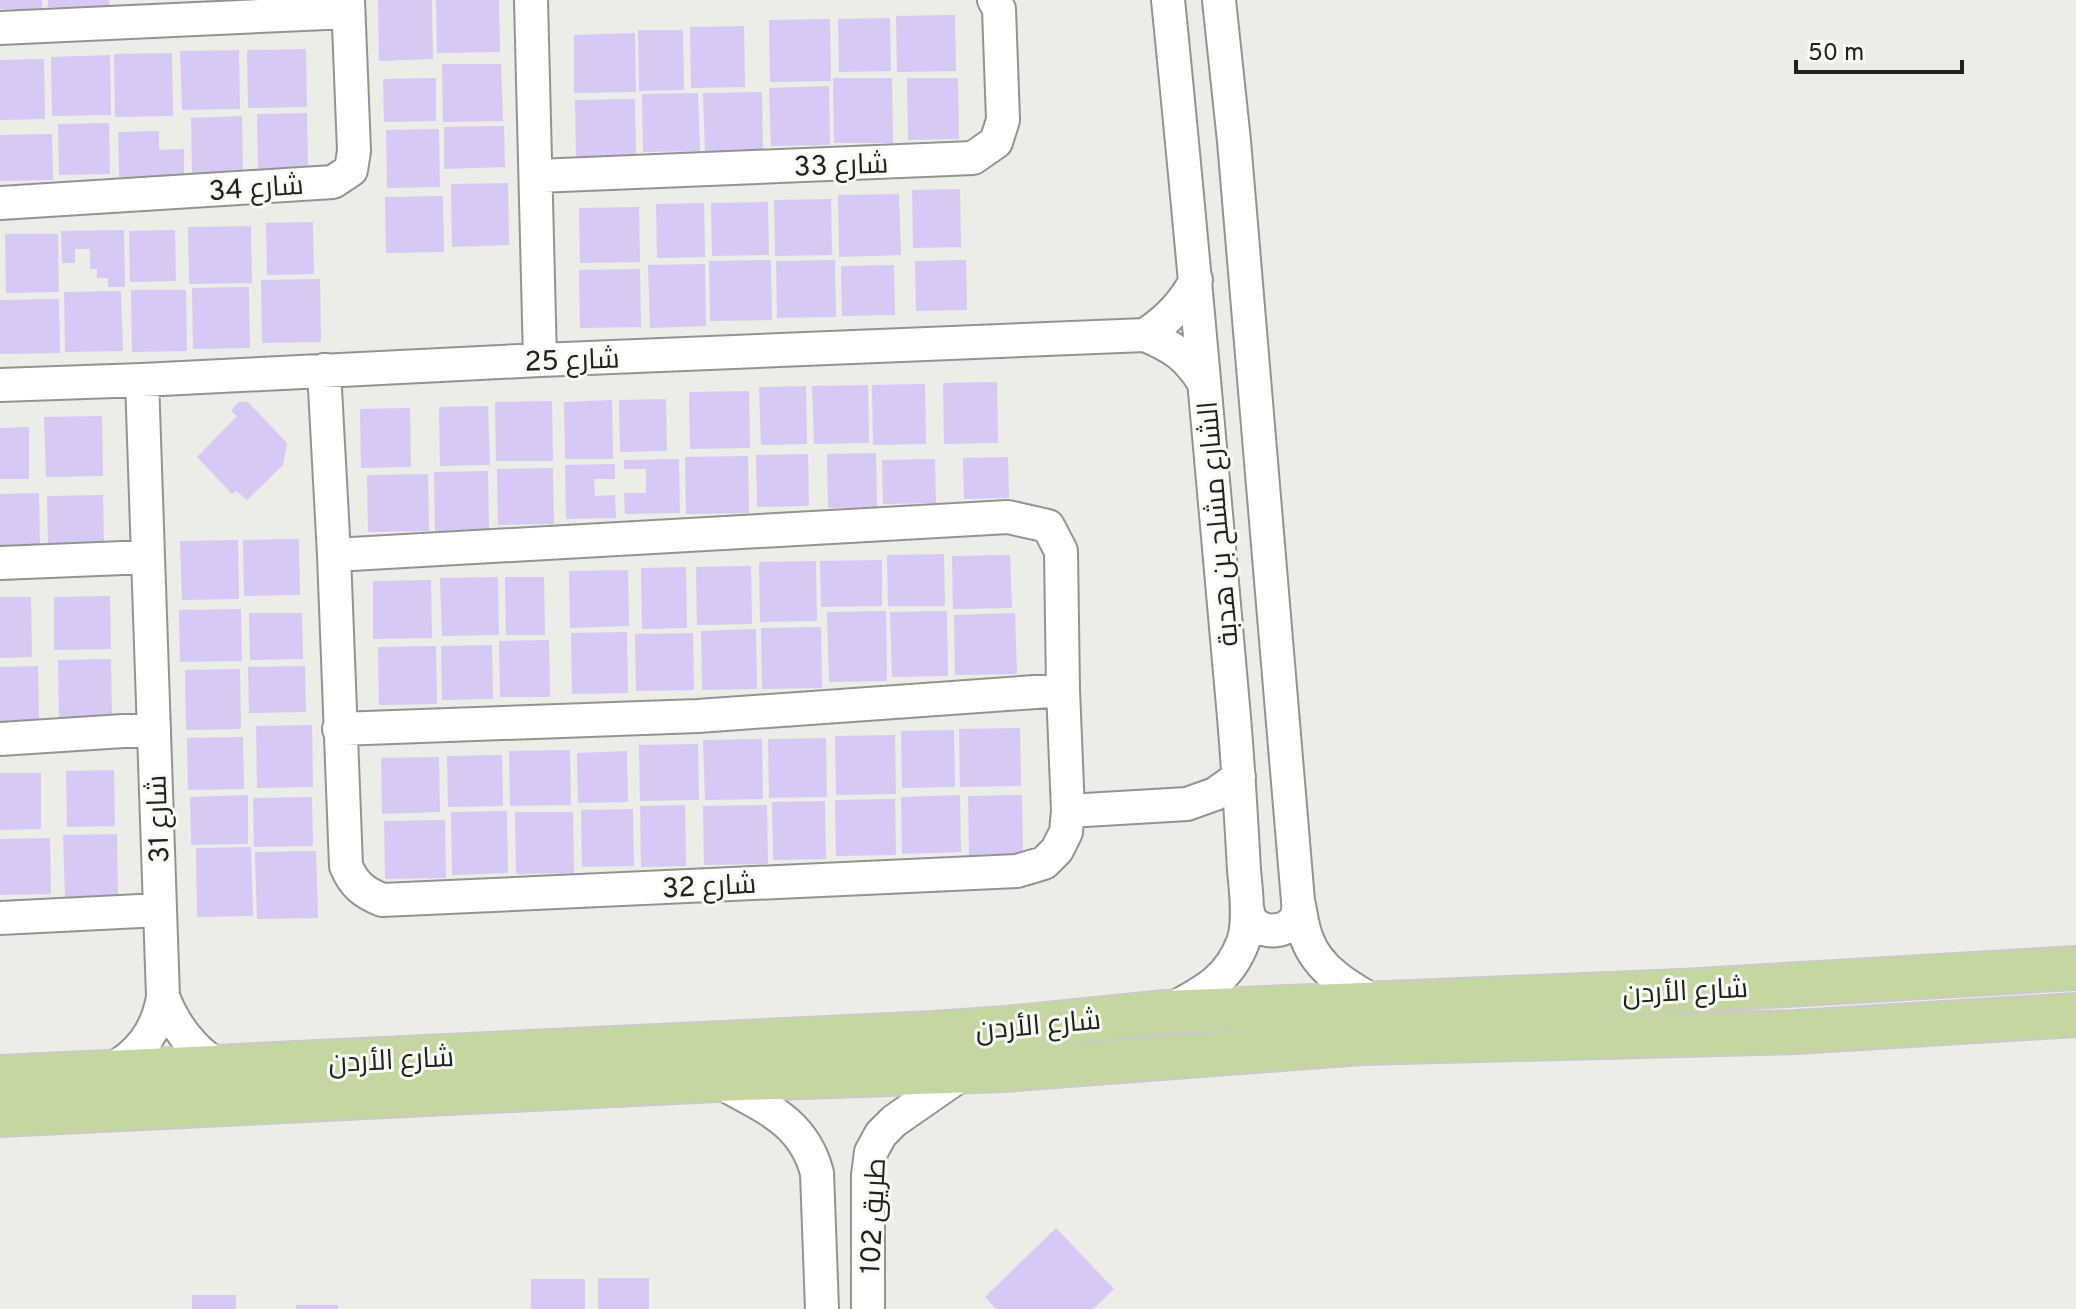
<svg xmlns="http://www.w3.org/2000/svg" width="2076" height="1309" viewBox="0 0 2076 1309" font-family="Overpass,Cairo,sans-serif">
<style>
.building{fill:#d7c8f5}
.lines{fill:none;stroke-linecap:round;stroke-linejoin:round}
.minor-casing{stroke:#92958e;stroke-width:36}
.major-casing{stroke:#cacac9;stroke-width:46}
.minor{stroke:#fff;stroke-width:32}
.major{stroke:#c5d7a1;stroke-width:42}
.labels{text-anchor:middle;stroke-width:6;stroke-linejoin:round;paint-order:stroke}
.street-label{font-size:28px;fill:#21221f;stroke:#f8fbf4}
</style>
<rect width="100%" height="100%" fill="#ebede6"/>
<path class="building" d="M 0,0 L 42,0 L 42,9 L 0,9 Z
M 48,0 L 109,0 L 109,6 L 48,7 Z
M 378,0 L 432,0 L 433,59 L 379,61 Z
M 436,0 L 499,0 L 500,52 L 437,53 Z
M 955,15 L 956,71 L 897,72 L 896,16 Z
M 890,18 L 891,71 L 839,72 L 838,19 Z
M 830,19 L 831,81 L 770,82 L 769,20 Z
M 744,26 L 745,87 L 691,88 L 690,27 Z
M 638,30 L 683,30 L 684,90 L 639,91 Z
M 635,33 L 636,92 L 574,93 L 574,35 Z
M 306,49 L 307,107 L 248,108 L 247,50 Z
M 239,50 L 240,109 L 182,110 L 180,51 Z
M 172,53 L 173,116 L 115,117 L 114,54 Z
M 110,55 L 111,115 L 52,116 L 51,57 Z
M 44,59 L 45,119 L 0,120 L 0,60 Z
M 442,64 L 501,64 L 503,121 L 443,122 Z
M 436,78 L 436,121 L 384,122 L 383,79 Z
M 833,78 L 892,78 L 893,143 L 834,143 Z
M 907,78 L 958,78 L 959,139 L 908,140 Z
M 829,86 L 830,145 L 771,146 L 769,88 Z
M 762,92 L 763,153 L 705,154 L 703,93 Z
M 698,93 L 700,151 L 643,152 L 642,94 Z
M 635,99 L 636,157 L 576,158 L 575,100 Z
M 307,113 L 308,169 L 258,169 L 257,114 Z
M 242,116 L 243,173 L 192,174 L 191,118 Z
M 109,123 L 110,174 L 59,175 L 58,124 Z
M 504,126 L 505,167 L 444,169 L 444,127 Z
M 439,129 L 440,187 L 387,188 L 386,130 Z
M 159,131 L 159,150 L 184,149 L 184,176 L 119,177 L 118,132 Z
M 52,134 L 53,180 L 0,181 L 0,135 Z
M 508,183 L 509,245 L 452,247 L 451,184 Z
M 960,189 L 961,247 L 913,248 L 912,190 Z
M 899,194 L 901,255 L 839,257 L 838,195 Z
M 443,196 L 444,252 L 386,253 L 385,197 Z
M 831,199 L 832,255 L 775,256 L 774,200 Z
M 768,202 L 769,255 L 712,256 L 711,203 Z
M 704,203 L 705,257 L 657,258 L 656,204 Z
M 639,207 L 640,262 L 580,263 L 579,208 Z
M 313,222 L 314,274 L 267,275 L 266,223 Z
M 251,226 L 252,283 L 189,284 L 188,227 Z
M 124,230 L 125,287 L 108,287 L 108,278 L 97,278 L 97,269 L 90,269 L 90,249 L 75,249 L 75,263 L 62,263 L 61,231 Z
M 175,230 L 176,281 L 130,282 L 129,231 Z
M 5,234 L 58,234 L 59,292 L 6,293 Z
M 771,260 L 772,320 L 710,321 L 709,261 Z
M 835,260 L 836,317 L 777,318 L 776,261 Z
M 966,260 L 967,310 L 916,311 L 915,261 Z
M 705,264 L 706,326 L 650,328 L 648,265 Z
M 894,265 L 895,315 L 842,316 L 841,266 Z
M 640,269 L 641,327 L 580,328 L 579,270 Z
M 320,279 L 321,342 L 262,343 L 261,280 Z
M 249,287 L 250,348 L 193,349 L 192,288 Z
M 131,290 L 186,290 L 187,351 L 132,352 Z
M 121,291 L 123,351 L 65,352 L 64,292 Z
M 59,299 L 60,353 L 0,354 L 0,300 Z
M 997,382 L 998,443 L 944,444 L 943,383 Z
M 925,384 L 926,444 L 873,445 L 872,385 Z
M 868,385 L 869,443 L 814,444 L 812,386 Z
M 806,386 L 807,444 L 761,445 L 759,387 Z
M 749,391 L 750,448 L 690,449 L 689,392 Z
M 666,399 L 667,451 L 620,452 L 619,400 Z
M 612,400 L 613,459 L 565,459 L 564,402 Z
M 552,401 L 553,461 L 496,461 L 495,402 Z
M 238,402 L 248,402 L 287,443 L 283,465 L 247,500 L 236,491 L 232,494 L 197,457 L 237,416 L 231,411 Z
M 488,406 L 490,465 L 440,466 L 439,407 Z
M 410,408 L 411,467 L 361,468 L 360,409 Z
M 102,416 L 103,476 L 46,477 L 44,417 Z
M 29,427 L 29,479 L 0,479 L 0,428 Z
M 876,453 L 877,507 L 828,508 L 827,454 Z
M 808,454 L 809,506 L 757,507 L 756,455 Z
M 748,456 L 749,513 L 686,514 L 685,457 Z
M 1008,457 L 1009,498 L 964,499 L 963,458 Z
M 679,459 L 680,513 L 625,514 L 624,493 L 646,493 L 646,469 L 624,469 L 624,460 Z
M 935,459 L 936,503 L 883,504 L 882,460 Z
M 615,464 L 615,479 L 594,479 L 595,496 L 615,495 L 616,518 L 566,519 L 565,465 Z
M 553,468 L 554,524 L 498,525 L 497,469 Z
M 488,471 L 489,530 L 435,531 L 434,472 Z
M 428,474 L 429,531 L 368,532 L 367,475 Z
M 39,493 L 40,547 L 0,547 L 0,494 Z
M 103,495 L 104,545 L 48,546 L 47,496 Z
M 299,539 L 300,595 L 244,596 L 243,540 Z
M 238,540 L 239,599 L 182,600 L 180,541 Z
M 944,554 L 945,606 L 888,606 L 887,555 Z
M 1010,555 L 1012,608 L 953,609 L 952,556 Z
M 882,560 L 882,606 L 821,607 L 820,561 Z
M 816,561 L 817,621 L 760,622 L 759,562 Z
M 751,566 L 752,624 L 697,625 L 696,567 Z
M 686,567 L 687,628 L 642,629 L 641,568 Z
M 628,570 L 629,626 L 570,628 L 569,571 Z
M 498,577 L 499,635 L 442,636 L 440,578 Z
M 505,577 L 544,577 L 545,635 L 506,635 Z
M 431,580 L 432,638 L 373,639 L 373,581 Z
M 110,596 L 111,649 L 54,650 L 54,597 Z
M 0,597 L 31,597 L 32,657 L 0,658 Z
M 241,609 L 242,661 L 180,662 L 179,610 Z
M 886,611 L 887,681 L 829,682 L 827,612 Z
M 947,611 L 948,676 L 892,677 L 890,612 Z
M 249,613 L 302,613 L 303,659 L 250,660 Z
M 1015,613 L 1017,674 L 955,675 L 954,615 Z
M 821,627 L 822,688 L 762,689 L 761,628 Z
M 756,629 L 757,689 L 702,690 L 701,631 Z
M 627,632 L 628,693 L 572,694 L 571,633 Z
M 693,633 L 694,690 L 636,691 L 635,634 Z
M 549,640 L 550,697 L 500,697 L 499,641 Z
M 492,645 L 493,699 L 442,700 L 441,646 Z
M 436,646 L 437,704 L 379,705 L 378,647 Z
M 111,659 L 112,719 L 59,720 L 58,660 Z
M 38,666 L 39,722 L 0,722 L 0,667 Z
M 305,666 L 306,712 L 249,713 L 248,667 Z
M 240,669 L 241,729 L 186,730 L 185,670 Z
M 312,725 L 313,787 L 257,788 L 256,726 Z
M 1020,728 L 1021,786 L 960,787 L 959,729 Z
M 954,730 L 955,787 L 902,788 L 901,731 Z
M 895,735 L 896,794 L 836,795 L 835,736 Z
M 243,737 L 244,789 L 188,790 L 187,738 Z
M 826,738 L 827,797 L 769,798 L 768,739 Z
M 762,739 L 763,799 L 705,800 L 703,740 Z
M 698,744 L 699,800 L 640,801 L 639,745 Z
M 570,750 L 571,805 L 510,806 L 509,751 Z
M 627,751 L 628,802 L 578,803 L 577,753 Z
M 502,755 L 503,806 L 448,807 L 447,756 Z
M 439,757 L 440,812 L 382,814 L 381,758 Z
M 114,770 L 115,826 L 67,827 L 66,771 Z
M 0,773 L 41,773 L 41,829 L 0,830 Z
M 248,795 L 248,844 L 191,845 L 190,797 Z
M 960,795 L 961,852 L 902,854 L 901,797 Z
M 1022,795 L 1023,854 L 969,855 L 968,796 Z
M 312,797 L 313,846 L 254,847 L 253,798 Z
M 895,799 L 896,855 L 836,856 L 835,800 Z
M 825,801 L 826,859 L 773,860 L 772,802 Z
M 685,805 L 686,866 L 641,867 L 640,806 Z
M 767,805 L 768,864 L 704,865 L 703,806 Z
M 633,809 L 634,866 L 582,867 L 581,810 Z
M 507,811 L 508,873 L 452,875 L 451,812 Z
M 515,812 L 573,812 L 574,873 L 516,874 Z
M 445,820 L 446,878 L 385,879 L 384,821 Z
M 117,834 L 118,896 L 65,897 L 63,835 Z
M 50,838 L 51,894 L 0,895 L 0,839 Z
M 251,847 L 253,916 L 197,917 L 196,848 Z
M 316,851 L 318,918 L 257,919 L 255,852 Z
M 1056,1228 L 1114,1289 L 1093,1309 L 996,1309 L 985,1297 Z
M 598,1278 L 649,1278 L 649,1309 L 598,1309 Z
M 531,1279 L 585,1279 L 585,1309 L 531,1309 Z
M 192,1295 L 236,1295 L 236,1309 L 192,1309 Z
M 296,1305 L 338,1305 L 338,1309 L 296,1309 Z"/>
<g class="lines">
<g class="minor-casing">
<path id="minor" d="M 531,0 L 540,360
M 1168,0 C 1192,235 1212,471 1233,706 C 1238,761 1241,815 1244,870 C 1246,890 1250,923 1243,942 C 1229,980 1203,992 1170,1010
M 1219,0 L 1234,141 L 1298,901 C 1301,913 1302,927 1307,939 C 1318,970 1350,988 1377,1003
M 0,28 L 348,12
M 537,176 L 973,158 L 996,142 L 1003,120 L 999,9 L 994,0
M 0,203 L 333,182 L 351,170 L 354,151 L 348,0
M 1145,335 C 1168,320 1183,304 1196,280
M 324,370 L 334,555 L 346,866 C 354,885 363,892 382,900 L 1017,871 L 1044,863 L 1057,850 L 1066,832 L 1068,811 L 1063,690 L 1061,551 L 1048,526 L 1008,517 L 334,555
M 0,385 L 142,380 L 540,360 L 1145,335 C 1174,347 1188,357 1204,383
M 0,563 L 148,557
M 339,729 L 698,716 L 1063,690
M 0,739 L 154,729
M 1068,811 L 1187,804 L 1215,794 L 1239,777
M 1247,908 C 1248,912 1249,917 1251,920 C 1263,936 1290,933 1297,915 C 1299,910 1298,905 1298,901
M 0,918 L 160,910
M 163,997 C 175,1027 192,1049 219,1067
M 107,1072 C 139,1056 157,1032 163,997 L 142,380
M 716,1080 C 761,1106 803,1119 817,1173 L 822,1309
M 868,1309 L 868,1175 L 871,1152 L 881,1134 L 894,1121 L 966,1071"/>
</g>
<g class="major-casing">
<path id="major" d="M 0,1077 L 933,1033 L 1007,1028 L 1166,1012 L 1682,991 L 2076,968
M 0,1115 L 716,1080 L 1003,1070 L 1361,1043 L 1796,1032 L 2076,1015"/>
</g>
<use href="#minor" class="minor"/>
<use href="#major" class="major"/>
</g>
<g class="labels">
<g class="street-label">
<text transform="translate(841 164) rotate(-2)" y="10">شارع 33</text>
<text transform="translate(256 187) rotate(-4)" y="10">شارع 34</text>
<text transform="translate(572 359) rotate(-2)" y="10">شارع 25</text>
<text transform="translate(1217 524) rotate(-95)" y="10">الشارع مشلح بن هدبة</text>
<text transform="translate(157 819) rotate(-92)" y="10">شارع 31</text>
<text transform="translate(709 885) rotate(-3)" y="10">شارع 32</text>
<text transform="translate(1685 990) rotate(-3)" y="10">شارع الأردن</text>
<text transform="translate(1038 1024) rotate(-5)" y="10">شارع الأردن</text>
<text transform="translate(391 1059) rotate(-3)" y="10">شارع الأردن</text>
<text transform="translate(872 1216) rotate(-87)" y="10">طريق 102</text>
</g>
</g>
<path d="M1796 60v12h166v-12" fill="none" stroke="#21221f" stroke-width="4"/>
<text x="1808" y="60" font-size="24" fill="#21221f" stroke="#f8fbf4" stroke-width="6" paint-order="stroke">50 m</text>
</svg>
